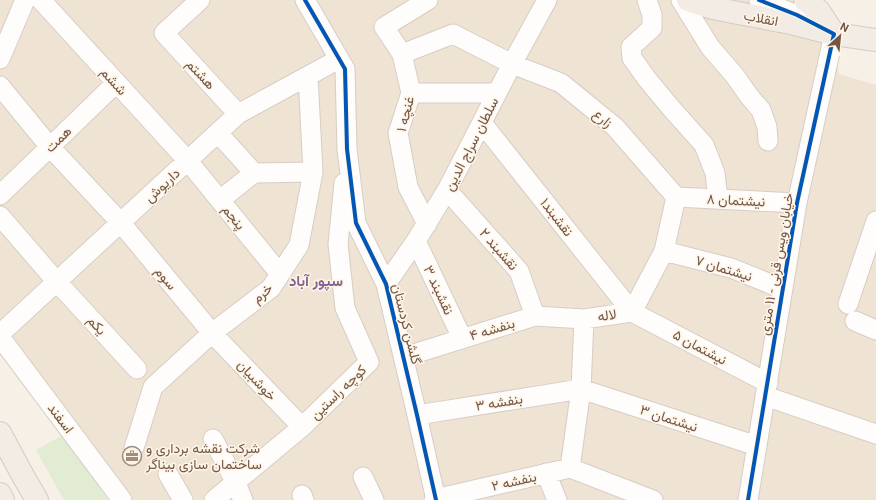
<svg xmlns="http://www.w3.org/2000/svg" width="876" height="500" viewBox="0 0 876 500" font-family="Roboto,Vazirmatn,sans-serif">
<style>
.residential{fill:#efe3d4}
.green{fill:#e2ecd2}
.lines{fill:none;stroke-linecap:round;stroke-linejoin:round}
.minor-casing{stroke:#d7cdc5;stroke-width:21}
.major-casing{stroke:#d5cbc4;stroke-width:24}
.minor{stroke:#fefdfb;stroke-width:19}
.major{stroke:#f2ece4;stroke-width:22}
.cycleway-casing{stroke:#fff5e7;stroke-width:6}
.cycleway{stroke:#0057b8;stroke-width:4}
.labels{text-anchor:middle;stroke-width:3;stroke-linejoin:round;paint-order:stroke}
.street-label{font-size:14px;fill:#725749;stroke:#fff5e7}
.poi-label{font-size:14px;fill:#725749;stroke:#fff5e7;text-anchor:start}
.neighbourhood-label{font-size:15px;font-weight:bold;fill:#846496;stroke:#fff5e7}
</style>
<rect width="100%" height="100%" fill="#f6f0e7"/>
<path class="residential" d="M 0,0 L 825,0 L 839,74 L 876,85 L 876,500 L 116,500 L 0,342 Z"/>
<path class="green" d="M 65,434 L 108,500 L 64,500 L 36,450 Z"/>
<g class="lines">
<g class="minor-casing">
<path id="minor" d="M 41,0 L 188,161 L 280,274
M 200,0 L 164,33 L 238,114
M 305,0 L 345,69 L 347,149 L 356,223 L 386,284 L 417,415 L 436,500
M 647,0 L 652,15 L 652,28 L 631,47 L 632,58 L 647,79 L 671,108 L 704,145 L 715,173 L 718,199
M 681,0 L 710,47 L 735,76 L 749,96 L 761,110 L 767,127 L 768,141
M 402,54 L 384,27 L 428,0
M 0,59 L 25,0
M 0,86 L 50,147 L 121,223 L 212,333 L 302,427
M 411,93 L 497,93
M 482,123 L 632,312 L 768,383
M 218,133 L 254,173
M 447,190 L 519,271 L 535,316
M 0,195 L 50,147 L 116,83
M 676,197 L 797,203
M 220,200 L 254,173 L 313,172
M 0,216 L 57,282 L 137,369
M 427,224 L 408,187 L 398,133 L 411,93 L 402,54 L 453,34 L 512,64 L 561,83 L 615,127 L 676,197
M 416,241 L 462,338
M 664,251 L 731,268 L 783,289
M 386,284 L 416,241 L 447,190 L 512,64 L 547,0
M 848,304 L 876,221
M 855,321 L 876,330
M 0,334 L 238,114 L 339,59
M 0,337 L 122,500
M 404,357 L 535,316 L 584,319 L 632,312 L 664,251 L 676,197
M 765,396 L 876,434
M 417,415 L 581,389 L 757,446
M 213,439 L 236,483 L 243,500
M 134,448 L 153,387 L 212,333 L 271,288 L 299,245 L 313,172 L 308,76
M 570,468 L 581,389 L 584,319
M 570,468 L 653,500
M 546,473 L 557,500
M 168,474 L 183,500
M 363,477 L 374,500
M 302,495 L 304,500
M 214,500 L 302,427 L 369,362 L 345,308 L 338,244 L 344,183
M 434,500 L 435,499 L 570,468
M 748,500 L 797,203 L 834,34 L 797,15 L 759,0"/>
</g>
<g class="major-casing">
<path id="major" d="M 688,0 L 713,8 L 738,13 L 791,23 L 834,34 L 876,40
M 805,0 L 819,11 L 834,34
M 0,433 L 22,474 L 37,500
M 0,494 L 3,500"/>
</g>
<use href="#minor" class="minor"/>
<use href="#major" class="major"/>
<g class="cycleway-casing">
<path id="cycleway" d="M 305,0 L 345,69 L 347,149 L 356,223 L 386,284 L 417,415 L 436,500
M 748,500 L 797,203 L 834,34 L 797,15 L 759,0"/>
</g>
<use href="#cycleway" class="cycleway"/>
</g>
<defs>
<g id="office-ring" transform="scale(1)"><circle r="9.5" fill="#fff5e7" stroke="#a08d80" stroke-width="1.5"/><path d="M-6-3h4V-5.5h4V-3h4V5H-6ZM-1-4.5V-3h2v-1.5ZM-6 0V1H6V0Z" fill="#a08d80"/></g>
</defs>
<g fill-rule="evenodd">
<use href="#office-ring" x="132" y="456"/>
</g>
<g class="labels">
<g class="street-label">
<text transform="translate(761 18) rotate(11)" y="5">انقلاب</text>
<text transform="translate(201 74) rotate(47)" y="5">هشتم</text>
<text transform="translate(114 81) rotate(48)" y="5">ششم</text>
<text transform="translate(405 114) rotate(-76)" y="5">غنچه ۱</text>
<text transform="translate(603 118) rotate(40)" y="5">زارع</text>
<text transform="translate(58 139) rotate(-44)" y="5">همت</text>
<text transform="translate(471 144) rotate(-63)" y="5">سلطان سراج الدین</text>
<text transform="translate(162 185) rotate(-43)" y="5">داریوش</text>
<text transform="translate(736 200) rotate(3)" y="5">نیشتمان ۸</text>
<text transform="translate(234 217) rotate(51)" y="5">پنجم</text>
<text transform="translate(557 217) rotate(52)" y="5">نقشبند۱</text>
<text transform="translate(499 249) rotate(49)" y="5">نقشبند ۲</text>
<text transform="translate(776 264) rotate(-80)" y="5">خیابان ویس قرنی - ۱۱ متری</text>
<text transform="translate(724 268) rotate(17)" y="5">نیشتمان ۷</text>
<text transform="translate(166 278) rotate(50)" y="5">سوم</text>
<text transform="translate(439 290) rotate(65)" y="5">نقشبند ۳</text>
<text transform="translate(262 293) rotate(-41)" y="5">خرم</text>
<text transform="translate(607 315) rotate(-8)" y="5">لاله</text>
<text transform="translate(407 324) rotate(76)" y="5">گلشن کردستان</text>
<text transform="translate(97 325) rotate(48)" y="5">یکم</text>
<text transform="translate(492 329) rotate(-17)" y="5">بنفشه ۴</text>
<text transform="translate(700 347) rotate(28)" y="5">نیشتمان ۵</text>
<text transform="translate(257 380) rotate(47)" y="5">خوشبیان</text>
<text transform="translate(338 392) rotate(-44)" y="5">کوچه راستین</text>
<text transform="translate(499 402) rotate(-9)" y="5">بنفشه ۳</text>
<text transform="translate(61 418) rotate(53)" y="5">اسفند</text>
<text transform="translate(669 418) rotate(18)" y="5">نیشتمان ۳</text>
<text transform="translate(514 481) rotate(-13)" y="5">بنفشه ۲</text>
</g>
<g class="poi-label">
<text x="146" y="453">شرکت نقشه برداری و<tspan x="146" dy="16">ساختمان سازی بیناگر</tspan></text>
</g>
<g class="neighbourhood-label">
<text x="316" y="286">سپور آباد</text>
</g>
</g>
<g transform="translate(840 36) rotate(27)" stroke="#fff5e7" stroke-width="3" paint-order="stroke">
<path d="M0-3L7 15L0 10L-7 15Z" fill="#725749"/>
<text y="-6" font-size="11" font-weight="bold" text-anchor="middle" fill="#725749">N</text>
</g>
</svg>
